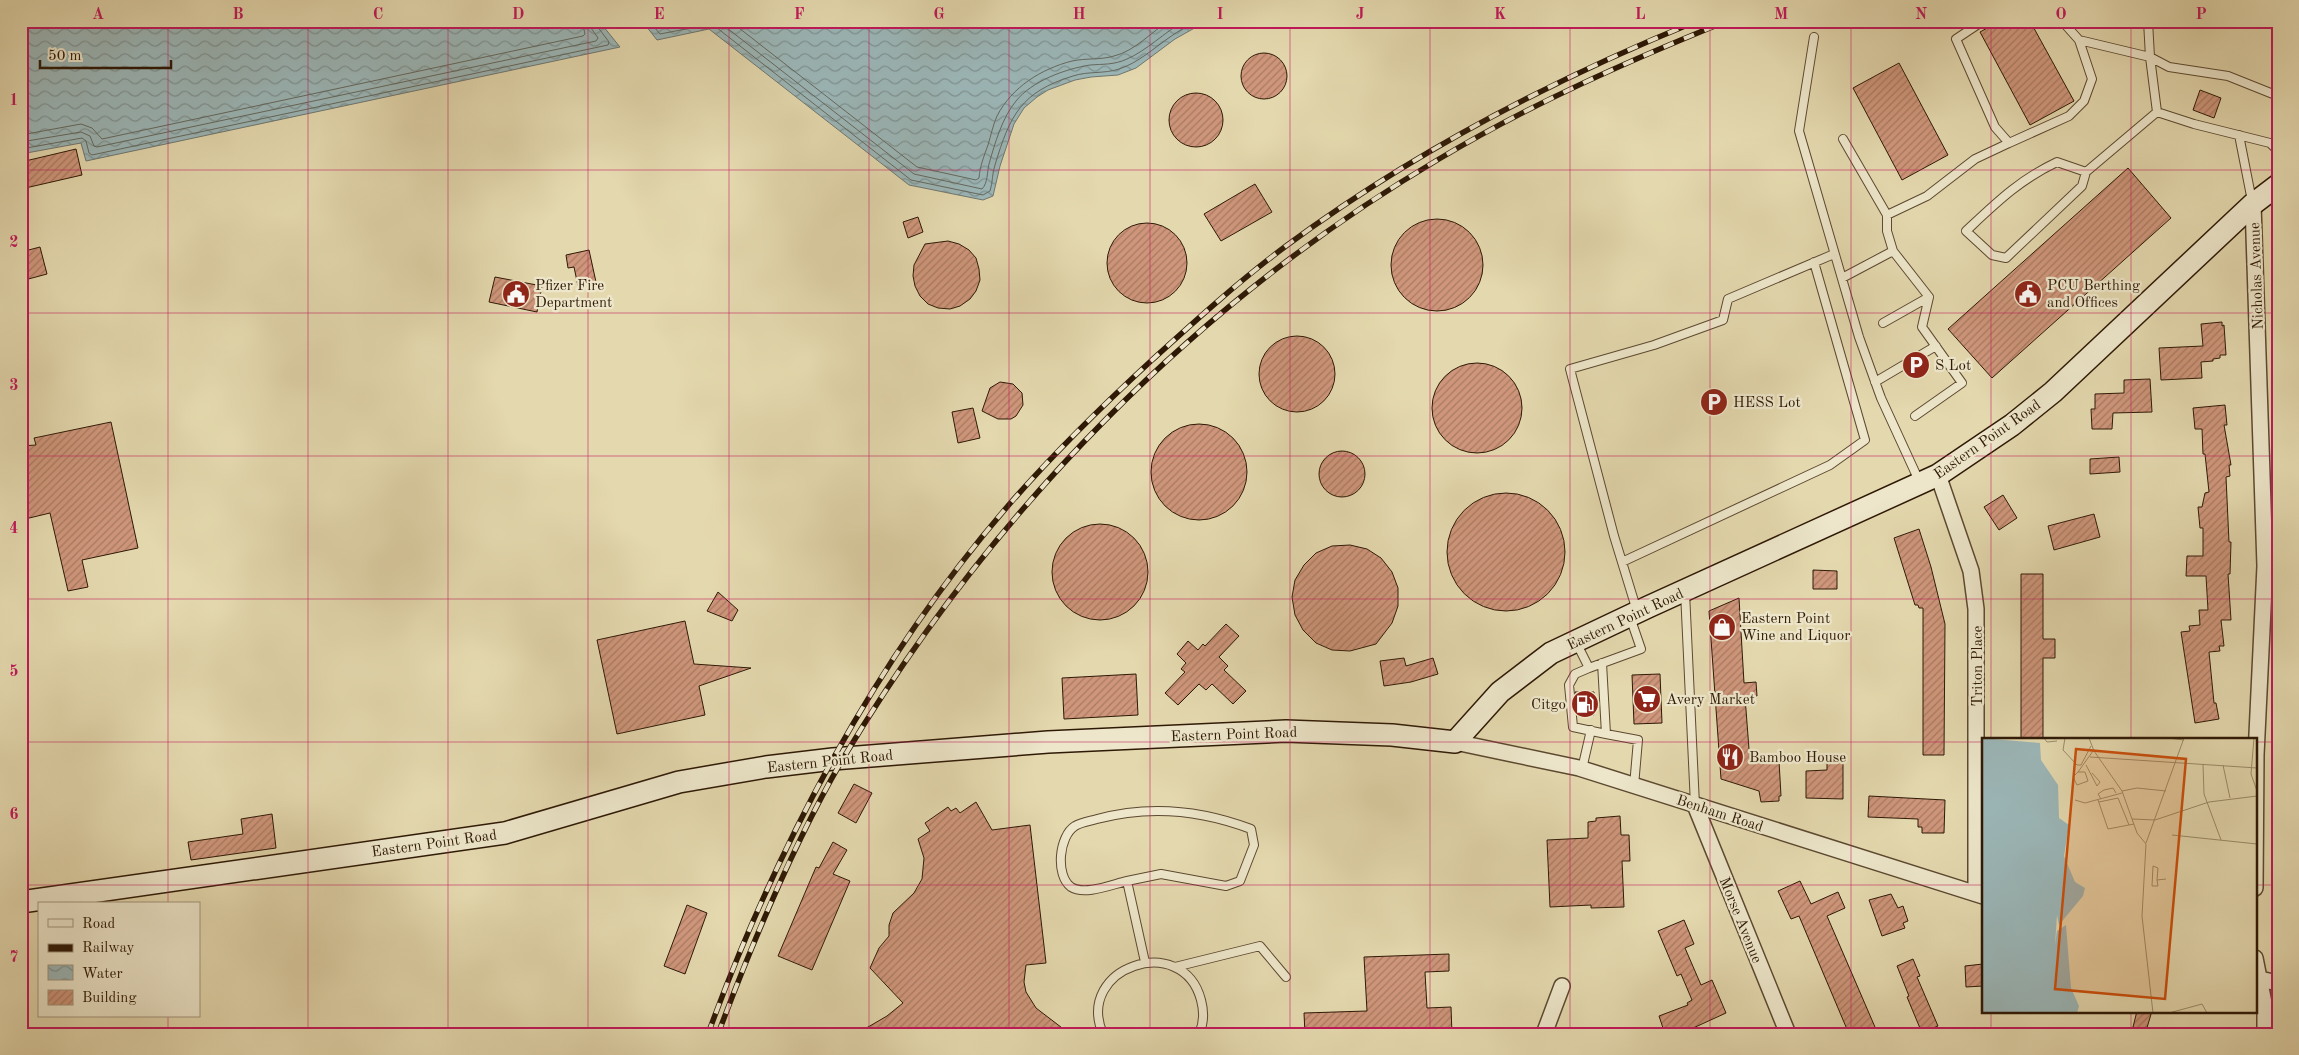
<svg xmlns="http://www.w3.org/2000/svg" width="2299" height="1055" viewBox="0 0 2299 1055" font-family="'Old Standard TT',serif">
<style>
.water{fill:url(#water-waves);stroke:#6f7770}
.lines{fill:none;stroke-linecap:round;stroke-linejoin:round}
.shore{stroke:#64685e;stroke-width:1}
.building{fill:url(#building-hatch);stroke:#2e1906}
.service-casing{stroke:#5c4930;stroke-width:10}
.minor-casing{stroke:#5c4930;stroke-width:18}
.secondary-casing{stroke:#2e1906;stroke-width:24}
.service{stroke:#ede6ca;stroke-width:8}
.minor{stroke:#ede6ca;stroke-width:15}
.secondary{stroke:#ede6ca;stroke-width:21}
.rail-casing{stroke:#2e1906;stroke-width:5.5}
.rail{stroke:#ede6ca;stroke-width:4;stroke-dasharray:11;stroke-linecap:butt}
.grid{fill:none;stroke:#c2185b;stroke-width:1;stroke-opacity:0.55}
.labels{text-anchor:middle;stroke-width:4.5;stroke-linejoin:round;paint-order:stroke}
.street-label{font-size:15px;fill:#2e1906;stroke:#ede6ca}
.poi-label{font-size:15px;fill:#2e1906;stroke:#ede6ca;text-anchor:start}
.inset-river{fill:none;stroke:#9bb6b7;stroke-width:2.5}
.inset-road{fill:none;stroke:#9b8c6b;stroke-width:1}
.view{fill:#cc4f0b;fill-opacity:0.15;stroke:#cc4f0b;stroke-width:2.5}
.inset-edge{fill:none;stroke:#2e1906;stroke-width:2.5}
.neatline{fill:none;stroke:#c2185b;stroke-width:2}
.grid-label{font-size:16px;text-anchor:middle;font-weight:bold;fill:#c2185b}
</style>
<defs>
<pattern id="water-waves" width="16" height="10" patternUnits="userSpaceOnUse" patternTransform="scale(1.25)"><rect width="16" height="10" fill="#9bb6b7"/><path d="M0 5q4-4 8 0t8 0" fill="none" stroke="#7f9393"/></pattern>
<pattern id="building-hatch" width="6" height="6" patternUnits="userSpaceOnUse" patternTransform="scale(1.25)"><rect width="6" height="6" fill="#cf967b"/><path d="M-1 1l2-2M0 6l6-6M5 7l2-2" fill="none" stroke="#a87a63"/></pattern>
</defs>
<rect width="100%" height="100%" fill="#e4d8ae"/>
<filter id="stains"><feTurbulence type="fractalNoise" baseFrequency=".004" numOctaves="4"/><feColorMatrix values="0 0 0 0 .2 0 0 0 0 .09 0 0 0 0 .02 0 0 0 .5 -.17"/></filter>
<radialGradient id="worn" r=".72"><stop offset=".6" stop-color="#630" stop-opacity="0"/><stop offset="1" stop-color="#630" stop-opacity=".3"/></radialGradient>
<path class="water" d="M 21,21 L 599,21 L 620,47 L 86,161 L 81,143 L 21,154 Z
M 642,21 L 1207,21 L 1175,39 L 1136,68 L 1118,75 L 1091,77 L 1075,80 L 1048,90 L 1037,97 L 1024,108 L 1014,124 L 1000,166 L 993,196 L 983,200 L 909,185 L 709,29 L 657,40 Z"/>
<g class="lines">
<path class="shore" d="M 649,21 L 660,34 L 712,24 L 911,180 L 983,195 L 990,191 C 993,182 992,173 995,165 C 1010,115 1021,92 1073,76 C 1088,71 1104,74 1119,69 C 1138,63 1154,48 1170,37 C 1178,31 1188,26 1197,21
M 718,21 L 914,174 L 982,189 C 988,183 987,172 989,164 C 995,143 1002,118 1016,101 C 1032,81 1065,69 1090,65 C 1103,64 1114,65 1127,59 C 1146,51 1165,32 1184,21
M 730,21 L 917,167 L 976,180 L 979,178 C 980,166 984,156 988,145 C 991,135 993,125 997,116 C 1012,87 1041,69 1072,61 C 1086,58 1101,60 1114,56 C 1135,51 1151,32 1169,21
M 21,135 L 81,124 L 92,128 L 102,139 L 583,36 L 585,34 L 582,21
M 21,142 L 81,132 L 90,136 L 94,146 L 97,147 L 596,41 L 598,38 L 591,28 L 590,21
M 21,149 L 82,138 L 86,141 L 89,153 L 92,155 L 608,45 L 609,42 L 597,26 L 596,21"/>
</g>
<path class="building" d="M 2000,21 L 2030,21 L 2074,101 L 2030,125 L 1980,32 Z
M1241 76a23 23 0 1 1 46 0a23 23 0 1 1-46 0Z
M 1899,63 L 1948,155 L 1902,180 L 1853,88 Z
M 2200,90 L 2221,98 L 2214,118 L 2193,110 Z
M1169 120a27 27 0 1 1 54 0a27 27 0 1 1-54 0Z
M 76,149 L 82,175 L 21,189 L 21,162 Z
M 2128,168 L 2171,218 L 1992,378 L 1948,329 Z
M 1255,184 L 1272,212 L 1221,241 L 1204,214 Z
M 918,217 L 923,232 L 908,238 L 903,222 Z
M1391 265a46 46 0 1 1 92 0a46 46 0 1 1-92 0Z
M1107 263a40 40 0 1 1 80 0a40 40 0 1 1-80 0Z
M 948,241 L 959,244 L 969,250 L 976,258 L 979,269 L 980,280 L 976,291 L 970,299 L 960,306 L 950,309 L 938,308 L 928,304 L 920,296 L 915,286 L 913,276 L 914,265 L 925,244 Z
M 40,247 L 47,274 L 21,281 L 21,252 Z
M 589,250 L 596,282 L 578,286 L 574,267 L 568,268 L 566,255 Z
M 495,277 L 542,286 L 537,312 L 489,302 Z
M 2222,322 L 2222,326 L 2224,325 L 2226,355 L 2220,355 L 2220,358 L 2213,359 L 2213,361 L 2201,362 L 2202,378 L 2161,380 L 2159,348 L 2203,346 L 2201,324 Z
M1259 374a38 38 0 1 1 76 0a38 38 0 1 1-76 0Z
M1432 408a45 45 0 1 1 90 0a45 45 0 1 1-90 0Z
M 2150,379 L 2152,412 L 2113,413 L 2112,429 L 2092,429 L 2091,409 L 2095,409 L 2095,394 L 2124,393 L 2124,380 Z
M 1000,382 L 1013,384 L 1022,393 L 1023,405 L 1016,416 L 1011,419 L 998,419 L 982,411 L 990,388 Z
M 2225,405 L 2227,425 L 2224,425 L 2231,465 L 2229,465 L 2230,476 L 2226,477 L 2229,542 L 2231,542 L 2230,574 L 2228,574 L 2231,620 L 2221,620 L 2224,646 L 2219,646 L 2220,651 L 2209,652 L 2214,703 L 2216,703 L 2219,719 L 2195,723 L 2181,632 L 2190,631 L 2189,626 L 2200,625 L 2199,610 L 2208,610 L 2206,576 L 2186,576 L 2187,556 L 2203,556 L 2203,528 L 2200,528 L 2198,507 L 2202,507 L 2205,493 L 2209,492 L 2205,454 L 2203,454 L 2202,429 L 2195,429 L 2193,408 Z
M 973,408 L 980,438 L 958,443 L 952,412 Z
M 111,422 L 138,548 L 82,560 L 88,587 L 68,591 L 50,513 L 21,520 L 21,446 L 36,445 L 34,438 Z
M1151 472a48 48 0 1 1 96 0a48 48 0 1 1-96 0Z
M1319 474a23 23 0 1 1 46 0a23 23 0 1 1-46 0Z
M 2119,457 L 2120,472 L 2090,474 L 2090,459 Z
M1447 552a59 59 0 1 1 118 0a59 59 0 1 1-118 0Z
M 2003,495 L 2017,518 L 1999,530 L 1984,507 Z
M 2094,514 L 2100,537 L 2054,550 L 2048,526 Z
M1052 572a48 48 0 1 1 96 0a48 48 0 1 1-96 0Z
M 1919,529 L 1931,567 L 1945,624 L 1944,755 L 1923,755 L 1923,608 L 1919,608 L 1918,605 L 1915,605 L 1894,538 Z
M 1350,545 L 1367,549 L 1381,558 L 1392,572 L 1398,588 L 1398,606 L 1392,623 L 1376,644 L 1350,651 L 1332,650 L 1316,643 L 1303,630 L 1295,615 L 1292,597 L 1295,580 L 1304,565 L 1316,553 L 1332,546 Z
M 1813,570 L 1837,571 L 1837,589 L 1813,589 Z
M 2021,574 L 2043,574 L 2043,639 L 2055,639 L 2055,658 L 2043,658 L 2043,739 L 2021,739 Z
M 718,592 L 738,610 L 732,621 L 707,611 Z
M 1739,598 L 1744,683 L 1756,682 L 1757,696 L 1745,697 L 1750,762 L 1779,761 L 1781,796 L 1779,796 L 1779,801 L 1761,802 L 1759,791 L 1721,779 L 1709,611 Z
M 685,621 L 694,664 L 751,668 L 699,686 L 705,715 L 617,734 L 597,640 Z
M 1226,624 L 1239,636 L 1219,657 L 1228,666 L 1224,670 L 1246,691 L 1233,704 L 1212,684 L 1206,690 L 1199,684 L 1178,705 L 1165,693 L 1185,672 L 1181,669 L 1186,663 L 1177,654 L 1188,641 L 1198,650 L 1203,644 L 1205,646 Z
M 1404,658 L 1406,666 L 1433,658 L 1438,674 L 1411,682 L 1384,686 L 1380,661 Z
M 1136,674 L 1138,715 L 1064,719 L 1062,678 Z
M 1660,674 L 1662,723 L 1634,724 L 1632,675 Z
M 1575,692 L 1594,692 L 1594,715 L 1578,716 Z
M 1827,762 L 1843,762 L 1843,799 L 1806,798 L 1806,771 L 1827,770 Z
M 854,784 L 872,793 L 856,823 L 838,813 Z
M 1869,796 L 1945,800 L 1944,833 L 1922,833 L 1922,827 L 1918,827 L 1918,819 L 1868,817 Z
M 976,802 L 992,830 L 1030,825 L 1046,963 L 1026,965 L 1024,982 L 1026,992 L 1036,1008 L 1070,1034 L 856,1034 L 887,1016 L 903,1003 L 870,968 L 879,948 L 889,936 L 889,925 L 893,913 L 914,893 L 922,879 L 924,858 L 918,839 L 930,831 L 925,823 L 948,807 L 951,811 L 956,808 L 960,813 Z
M 272,814 L 276,848 L 191,860 L 188,842 L 243,834 L 241,819 Z
M 1620,816 L 1621,835 L 1629,835 L 1630,861 L 1622,861 L 1624,907 L 1591,908 L 1591,905 L 1550,907 L 1547,840 L 1588,838 L 1588,822 L 1596,821 L 1596,818 Z
M 833,842 L 847,850 L 833,874 L 850,881 L 812,970 L 778,956 L 816,867 L 819,868 Z
M 1800,881 L 1811,904 L 1838,892 L 1845,908 L 1827,916 L 1878,1034 L 1849,1034 L 1799,916 L 1791,919 L 1778,891 Z
M 1891,894 L 1898,908 L 1903,906 L 1908,921 L 1903,923 L 1905,928 L 1882,936 L 1869,900 Z
M 687,905 L 707,913 L 685,974 L 664,966 Z
M 1684,920 L 1694,944 L 1685,948 L 1701,985 L 1712,980 L 1726,1013 L 1680,1034 L 1665,1034 L 1659,1016 L 1688,1005 L 1687,1003 L 1692,1000 L 1681,974 L 1677,976 L 1658,931 Z
M 1449,954 L 1449,971 L 1425,972 L 1427,1008 L 1451,1007 L 1452,1034 L 1305,1034 L 1304,1013 L 1367,1011 L 1364,957 Z
M 1913,959 L 1920,976 L 1917,977 L 1938,1026 L 1922,1033 L 1907,997 L 1909,996 L 1897,966 Z
M 1983,964 L 1983,986 L 1966,987 L 1965,966 Z
M 2137,1011 L 2152,1011 L 2146,1031 L 2133,1027 Z"/>
<g class="lines">
<g class="service-casing">
<path id="service" d="M 1983,21 L 1956,39 L 1995,127 L 2009,143 L 2069,116 L 2084,101 L 2092,79 L 2079,40 L 2062,21
M 2148,21 L 2150,57 L 2169,67 L 2228,76 L 2278,96
M 1814,37 L 1799,131 L 1859,337 L 1881,398 L 1920,483
M 2079,40 L 2150,57 L 2157,112 L 2194,124 L 2270,143 L 2278,151
M 2239,135 L 2252,201
M 1843,139 L 1887,215 L 1887,231 L 1893,251
M 2086,172 L 2082,186 L 2006,258 L 1992,255 L 1966,231 C 1996,203 2019,180 2057,162 L 2086,172 L 2157,112
M 1887,215 L 1927,196 L 1975,159 L 2009,143
M 1842,278 L 1893,251 L 1929,297 L 1922,327 L 1962,383 L 1915,416
M 1883,323 L 1929,297
M 1875,382 L 1936,346
M 1622,562 L 1830,465 L 1865,440 L 1814,262
M 1685,592 L 1695,805
M 1637,611 L 1614,536 L 1570,369 L 1654,345 L 1723,320 L 1728,299 L 1834,254
M 1576,642 L 1589,668 L 1641,649 L 1630,617
M 1602,663 L 1606,734 L 1638,740 L 1634,786
M 1589,668 L 1575,674 L 1569,685 L 1573,727 L 1606,734
M 1582,769 L 1591,730
M 1127,881 C 1113,884 1085,896 1071,887 C 1055,875 1059,836 1075,826 C 1081,822 1090,821 1097,819 C 1149,805 1201,810 1251,829 L 1254,845 L 1240,881 L 1226,886 L 1161,874 L 1127,881 L 1145,962
M 1175,967 L 1260,946 L 1286,977
M 1103,1034 C 1074,967 1183,931 1201,1000 C 1204,1011 1204,1023 1199,1034"/>
</g>
<g class="minor-casing">
<path id="minor" d="M 2253,204 L 2265,566 L 2256,755 L 2255,888
M 1938,475 L 1971,571 L 1976,609 L 1976,893
M 1455,742 L 1579,768 L 1983,896
M 1695,805 L 1788,1034
M 2255,958 L 2265,1008 L 2265,1034
M 2255,978 L 2278,983
M 1544,1034 L 1562,986"/>
</g>
<g class="secondary-casing">
<path id="secondary" d="M 21,902 L 505,833 L 679,782 L 766,767 L 833,759 L 1048,742 L 1286,731 L 1392,735 L 1455,742 L 1500,692 L 1551,653 L 1648,607 L 1938,475 L 2012,425 L 2053,392 L 2253,204 L 2278,185"/>
</g>
<use href="#service" class="service"/>
<use href="#minor" class="minor"/>
<use href="#secondary" class="secondary"/>
<g class="rail-casing">
<path id="rail" d="M 708,1034 C 777,845 876,659 1007,507 C 1052,455 1101,407 1152,360 C 1195,321 1239,281 1286,246 C 1412,153 1552,80 1697,21
M 718,1034 C 753,941 794,842 844,757 C 990,513 1195,303 1439,159 C 1531,104 1628,61 1727,21"/>
</g>
<use href="#rail" class="rail"/>
</g>
<path class="grid" d="M 168,21 L 168,904M 308,21 L 308,1034M 448,21 L 448,1034M 588,21 L 588,1034M 729,21 L 729,1034M 869,21 L 869,1034M 1009,21 L 1009,1034M 1150,21 L 1150,1034M 1290,21 L 1290,1034M 1430,21 L 1430,1034M 1570,21 L 1570,1034M 1710,21 L 1710,1034M 1851,21 L 1851,1034M 1991,21 L 1991,739M 2131,21 L 2131,739M 21,170 L 2278,170M 21,313 L 2278,313M 21,456 L 2278,456M 21,599 L 2278,599M 21,742 L 1983,742M 2255,742 L 2278,742M 21,885 L 1983,885M 2255,885 L 2278,885M 1991,1011 L 1991,1034M 2131,1011 L 2131,1034M 168,1016 L 168,1034"/>
<defs>
<g id="civic-disc" transform="scale(1.4375)"><circle r="9.5" fill="#8f2418" stroke="#ede6ca"/><path d="M-.6-6.5H3V-4.5H.6V-3L4-1V1h2V6H-6V1h2V-1L-.6-3ZM-1.2 2.5V6h2.4V2.5Z" fill="#fff"/></g>
<g id="parking-disc" transform="scale(1.4375)"><circle r="9.5" fill="#8f2418" stroke="#ede6ca"/><path d="M-3.5-5.5H1a3.5 3.5 0 0 1 0 7H-1V5.5H-3.5ZM-1-3.4V-.6H.8a1.4 1.4 0 0 0 0-2.8Z" fill="#fff"/></g>
<g id="shop-disc" transform="scale(1.4375)"><circle r="9.5" fill="#8f2418" stroke="#ede6ca"/><path d="M-5-2.5h2.3a2.7 3.5 0 0 1 5.4 0H5L5.5 6h-11ZM-1.5-2.5h3a1.5 2.3 0 0 0-3 0Z" fill="#fff"/></g>
<g id="supermarket-disc" transform="scale(1.4375)"><circle r="9.5" fill="#8f2418" stroke="#ede6ca"/><path d="M-6-5.5h2.5l.6 2H6L4.5 2H-2.5L-4.4-4H-6ZM-1.5 3.2a1.3 1.3 0 1 0 .1 0ZM3 3.2a1.3 1.3 0 1 0 .1 0Z" fill="#fff"/></g>
<g id="fuel-disc" transform="scale(1.4375)"><circle r="9.5" fill="#8f2418" stroke="#ede6ca"/><path d="M-5.5-6h7V0h2V4h1.3V-2.5L3-4.5l.8-.8L6-3V5H2.5V1h-1V6h-7ZM-4.2-4.7v3.2H.2V-4.7Z" fill="#fff"/></g>
<g id="restaurant-disc" transform="scale(1.4375)"><circle r="9.5" fill="#8f2418" stroke="#ede6ca"/><path d="M-5-6h1v4h1v-4h1v4h1v-4h1v5L-1.5 .5V6h-2V.5L-5-1ZM5-6V6H3V1.5H1.5Q1.5-4 5-6Z" fill="#fff"/></g>
</defs>
<g fill-rule="evenodd">
<use href="#civic-disc" x="516" y="294"/>
<use href="#civic-disc" x="2028" y="294"/>
<use href="#parking-disc" x="1916" y="365"/>
<use href="#parking-disc" x="1714" y="402"/>
<use href="#shop-disc" x="1722" y="627"/>
<use href="#supermarket-disc" x="1647" y="699"/>
<use href="#fuel-disc" x="1585" y="704"/>
<use href="#restaurant-disc" x="1730" y="757"/>
</g>
<g class="labels">
<g class="street-label">
<text transform="translate(2256 276) rotate(-92)" y="5">Nicholas Avenue</text>
<text transform="translate(1987 439) rotate(-35)" y="5">Eastern Point Road</text>
<text transform="translate(1625 619) rotate(-25)" y="5">Eastern Point Road</text>
<text transform="translate(1977 666) rotate(-90)" y="5">Triton Place</text>
<text transform="translate(1234 734) rotate(-2)" y="5">Eastern Point Road</text>
<text transform="translate(830 761) rotate(-6)" y="5">Eastern Point Road</text>
<text transform="translate(1720 813) rotate(18)" y="5">Benham Road</text>
<text transform="translate(434 843) rotate(-8)" y="5">Eastern Point Road</text>
<text transform="translate(1741 920) rotate(68)" y="5">Morse Avenue</text>
</g>
<g class="poi-label">
<text x="535" y="290">Pfizer Fire<tspan x="535" dy="17">Department</tspan></text>
<text x="2047" y="290">PCU Berthing<tspan x="2047" dy="17">and Offices</tspan></text>
<text x="1935" y="370">S Lot</text>
<text x="1733" y="407">HESS Lot</text>
<text x="1741" y="623">Eastern Point<tspan x="1741" dy="17">Wine and Liquor</tspan></text>
<text x="1666" y="704">Avery Market</text>
<text x="1566" y="709" text-anchor="end">Citgo</text>
<text x="1749" y="762">Bamboo House</text>
</g>
</g>
<g transform="translate(1982 738)">
<rect width="275" height="275" fill="#e4d8ae"/>
<path d="M 0,0 L 58,5 L 59,22 L 76,47 L 77,80 L 87,87 L 82,118 L 93,144 L 103,150 L 101,158 L 77,187 L 75,177 L 73,207 L 75,193 L 84,187 L 89,250 L 97,268 L 95,275 L 0,275 Z" fill="#9bb6b7"/>
<path class="inset-river" d="M 0,183 L 16,275"/>
<path class="inset-road" d="M 62,0 L 65,4 L 75,3M 83,0 L 81,12 L 95,27 L 99,27 L 109,8M 107,0 L 112,13 L 140,53 L 155,95 L 164,106 L 160,178 L 171,275M 186,0 L 202,2M 272,0 L 269,36 L 275,53M 108,19 L 275,30M 221,26 L 222,56 L 239,102M 104,27 L 115,48 L 118,44 L 110,35M 241,27 L 248,60M 96,34 L 91,39 L 95,47 L 106,43 L 103,34 L 96,34 L 111,13M 140,53 L 155,50 L 184,53M 119,61 L 116,56 L 122,52 L 131,50 L 134,55M 93,62 L 103,65 L 140,55M 116,62 L 126,91 L 152,86M 117,64 L 136,60 L 147,87M 150,81 L 173,82 L 227,64 L 275,58M 190,97 L 275,106M 164,105 L 202,0M 175,142 L 176,148 L 170,148 L 171,128 L 176,130 L 175,142 L 184,141M 187,275 L 220,266 L 225,275"/>
<path class="view" d="M 94,11 L 204,21 L 183,261 L 73,251 Z"/>
<rect width="275" height="275" class="inset-edge"/>
</g>
<rect width="2299" height="1055" fill="none" stroke="#e4d8ae" stroke-width="55"/>
<rect x="38" y="902" width="162" height="115" fill="#ede6ca" stroke="#a1947c"/>
<rect x="48" y="919" width="25" height="8" fill="#ede6ca" stroke="#a1947c"/>
<text x="82" y="928" font-size="15" fill="#2e1906">Road</text>
<rect x="48" y="944" width="25" height="8" fill="#2e1906" stroke="#a1947c"/>
<text x="82" y="952" font-size="15" fill="#2e1906">Railway</text>
<rect x="48" y="965" width="25" height="15" fill="url(#water-waves)" stroke="#a1947c"/>
<text x="82" y="978" font-size="15" fill="#2e1906">Water</text>
<rect x="48" y="990" width="25" height="15" fill="url(#building-hatch)" stroke="#a1947c"/>
<text x="82" y="1002" font-size="15" fill="#2e1906">Building</text>
<path d="M40 60v8h131v-8" fill="none" stroke="#2e1906" stroke-width="2.5"/>
<text x="48" y="60" font-size="15" fill="#2e1906" stroke="#ede6ca" stroke-width="4" paint-order="stroke">50 m</text>
<rect x="28" y="28" width="2244" height="1000" class="neatline"/>
<g class="grid-label">
<text x="98" y="19">A</text>
<text x="238" y="19">B</text>
<text x="378" y="19">C</text>
<text x="518" y="19">D</text>
<text x="659" y="19">E</text>
<text x="799" y="19">F</text>
<text x="939" y="19">G</text>
<text x="1079" y="19">H</text>
<text x="1220" y="19">I</text>
<text x="1360" y="19">J</text>
<text x="1500" y="19">K</text>
<text x="1640" y="19">L</text>
<text x="1781" y="19">M</text>
<text x="1921" y="19">N</text>
<text x="2061" y="19">O</text>
<text x="2201" y="19">P</text>
<text x="14" y="105">1</text>
<text x="14" y="247">2</text>
<text x="14" y="390">3</text>
<text x="14" y="533">4</text>
<text x="14" y="676">5</text>
<text x="14" y="819">6</text>
<text x="14" y="962">7</text>
</g>
<rect width="100%" height="100%" filter="url(#stains)"/>
<rect width="100%" height="100%" fill="url(#worn)"/>
</svg>
